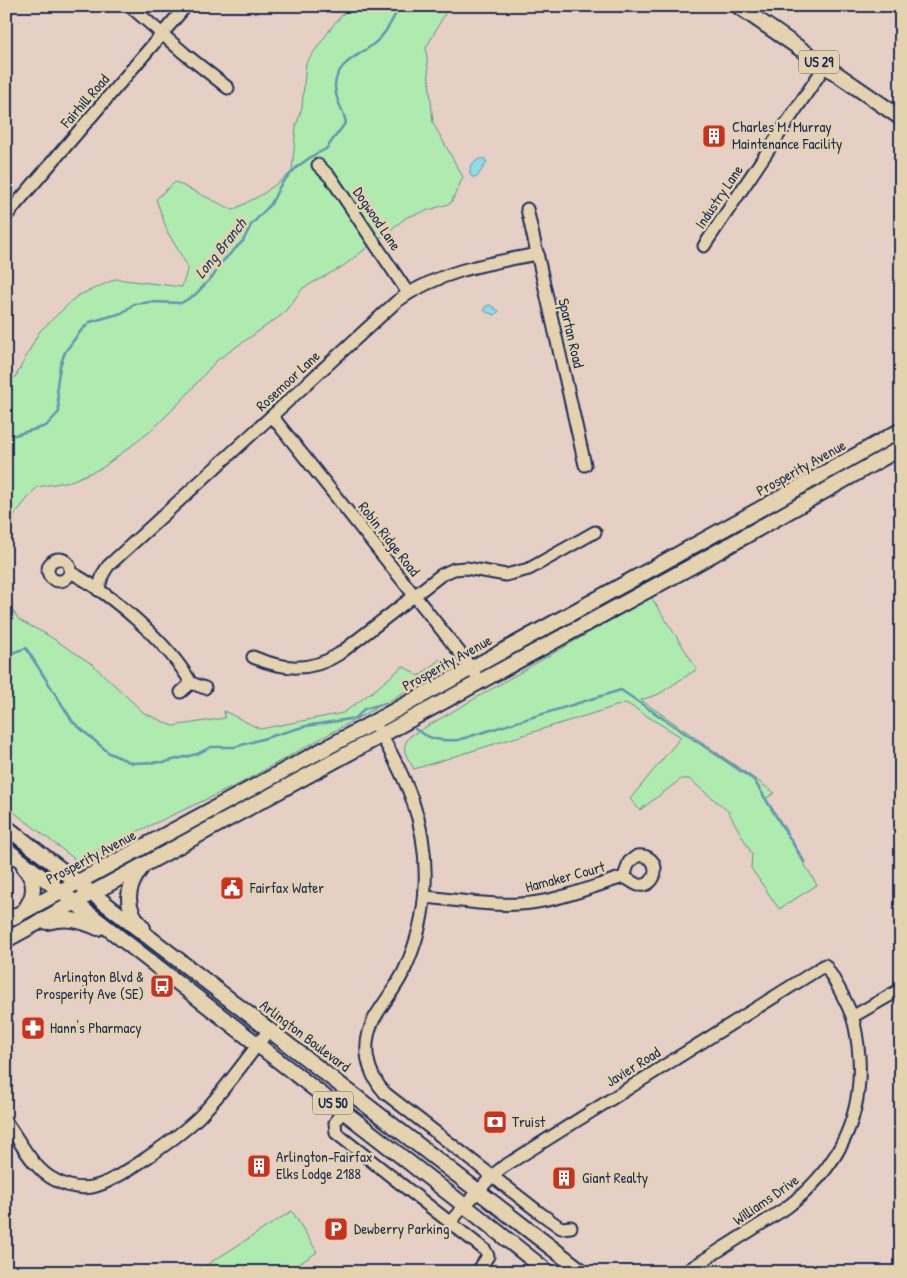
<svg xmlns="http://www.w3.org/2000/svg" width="907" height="1278" viewBox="0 0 907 1278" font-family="'Patrick Hand',sans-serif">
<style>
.green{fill:#afeaaf;stroke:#658c86}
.water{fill:#8cdde6;stroke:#5f97b0}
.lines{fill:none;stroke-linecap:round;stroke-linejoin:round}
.stream{stroke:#5f97b0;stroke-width:2.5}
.minor-casing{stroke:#1b2f5e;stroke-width:15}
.major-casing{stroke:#1b2f5e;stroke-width:18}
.minor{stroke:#e5d3b0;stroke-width:11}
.major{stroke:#e5d3b0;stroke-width:14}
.labels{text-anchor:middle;stroke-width:5;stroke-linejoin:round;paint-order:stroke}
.shield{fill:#e5d3b0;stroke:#586077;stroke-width:1}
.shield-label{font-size:14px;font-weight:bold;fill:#1b2f5e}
.street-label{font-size:15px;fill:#1b2f5e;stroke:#e5d3b0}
.poi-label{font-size:15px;fill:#1b2f5e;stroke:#e5d3b0;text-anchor:start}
.water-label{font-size:16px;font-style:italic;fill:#26406c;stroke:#e5d3b0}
</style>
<rect width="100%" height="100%" fill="#e6cfc4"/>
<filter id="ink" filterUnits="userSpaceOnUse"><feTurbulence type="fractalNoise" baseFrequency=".02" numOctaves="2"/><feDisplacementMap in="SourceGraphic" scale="10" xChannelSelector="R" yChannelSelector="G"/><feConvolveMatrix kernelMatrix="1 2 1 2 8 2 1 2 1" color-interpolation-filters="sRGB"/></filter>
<g filter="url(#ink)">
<path class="green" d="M 350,6 L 449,6 L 426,48 L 433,123 L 463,177 L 451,203 L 407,217 L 342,267 L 303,288 L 283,314 L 216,361 L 182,400 L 151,431 L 102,468 L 71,481 L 37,487 L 6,525 L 6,385 L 16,376 L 39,332 L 77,296 L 116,279 L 182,287 L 188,267 L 168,233 L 156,199 L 175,182 L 233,210 L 263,194 L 292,172 L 296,126 L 302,107 L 306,63 L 334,24 Z
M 651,597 L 697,669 L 659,694 L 641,700 L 775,793 L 765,799 L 817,885 L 779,909 L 751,868 L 752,854 L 728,811 L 689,779 L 681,779 L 640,810 L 630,799 L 681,737 L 626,703 L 414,769 C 407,756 399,749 410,736 Z
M 6,600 L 19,620 L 46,634 L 92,664 L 144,713 L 173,726 L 225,718 L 224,711 L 260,729 L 343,713 L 376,689 L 403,666 L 419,676 L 440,659 L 448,668 L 237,785 L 76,860 L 6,806 Z
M 292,1211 L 317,1252 L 287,1272 L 209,1272 L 205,1266 Z"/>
<path class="water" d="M 479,159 L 485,159 L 487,162 L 477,177 L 472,177 L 470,174 L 470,166 Z
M 490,305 L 499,311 L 495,315 L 486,312 L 484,310 L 486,306 Z"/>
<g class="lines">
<path class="stream" d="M 6,435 L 15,435 L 46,426 L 59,412 L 57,385 L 60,366 L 65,352 L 79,333 L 90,322 L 122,313 L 134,304 L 151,302 L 181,303 L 195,295 L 214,275 L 220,264 L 243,241 L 251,225 L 271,204 L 281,184 L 297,167 L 312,156 L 326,149 L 346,122 C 343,110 334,97 335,85 C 337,59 365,55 379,39 C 388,30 394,18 399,6
M 6,655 L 26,648 L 73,722 L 109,753 L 132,763 L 165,762 L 197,754 L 211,747 L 235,747 L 306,726 L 356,718 L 364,709 L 386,703
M 415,729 C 432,740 438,741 458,740 L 621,690 L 754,780 L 805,863"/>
<g class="minor-casing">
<path id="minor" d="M 130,6 L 185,54 L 228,88
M 318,165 L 331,178 L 408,293
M 527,209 L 585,465
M 6,216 L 186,6
M 704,246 L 825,66
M 272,416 L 464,658 L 480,682
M48 570a11 11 0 1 1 22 0a11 11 0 1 1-22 0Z
M 70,572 C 110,593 169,643 191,683 L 205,688
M 98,590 L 103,574 L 108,566 L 396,302 C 438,271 489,263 538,254
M 253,657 C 283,670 311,672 339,654 L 441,575 L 454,569 L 466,568 L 506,575 L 529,569 L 595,532
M 181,692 L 191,683
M 374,722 C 405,777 428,820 425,886 C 424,915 416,945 404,971 C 396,988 383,1003 374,1019 C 361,1045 366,1072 385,1093 L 540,1213 L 561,1228 L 571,1227
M 637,856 C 663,853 659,889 638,885 C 633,883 628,879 624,877 L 629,862 Z
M 425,897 C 456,900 489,906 520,904 C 556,902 590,887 624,877
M 852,1017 L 901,989
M 342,1110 L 335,1123 L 336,1133 L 485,1250 L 488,1256 L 478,1271
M 6,1122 C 20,1141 33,1169 55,1180 C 66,1186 80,1189 92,1187 C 116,1183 182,1134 200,1116 C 225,1090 247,1058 269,1030
M 450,1222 L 492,1176 L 503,1167 L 825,965 C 835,981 845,998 852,1016 C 856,1028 858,1043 859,1057 C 863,1120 836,1170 786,1208 L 685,1272"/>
</g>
<g class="major-casing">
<path id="major" d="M 738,6 L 901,118
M 6,827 L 583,1272
M 6,849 L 465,1206 L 548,1272
M 24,867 C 37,882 35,896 24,911
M 142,867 C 125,889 124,907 143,928
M 6,921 L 374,722 L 771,503 L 901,430
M 47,922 C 67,917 80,920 98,928
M 6,940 L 694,565 L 901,448"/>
</g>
<use href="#minor" class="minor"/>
<use href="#major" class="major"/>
</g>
</g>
<defs>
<g id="building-square" transform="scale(1.25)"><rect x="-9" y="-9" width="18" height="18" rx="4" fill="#c8321e" stroke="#e5d3b0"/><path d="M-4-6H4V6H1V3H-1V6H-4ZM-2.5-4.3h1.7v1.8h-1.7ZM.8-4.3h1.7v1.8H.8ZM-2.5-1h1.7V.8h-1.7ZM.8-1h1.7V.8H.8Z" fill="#fff"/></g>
<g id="civic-square" transform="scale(1.25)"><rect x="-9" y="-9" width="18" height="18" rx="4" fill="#c8321e" stroke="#e5d3b0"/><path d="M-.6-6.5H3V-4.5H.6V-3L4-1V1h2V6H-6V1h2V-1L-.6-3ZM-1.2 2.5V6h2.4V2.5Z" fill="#fff"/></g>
<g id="bus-square" transform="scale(1.25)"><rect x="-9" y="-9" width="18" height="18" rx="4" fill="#c8321e" stroke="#e5d3b0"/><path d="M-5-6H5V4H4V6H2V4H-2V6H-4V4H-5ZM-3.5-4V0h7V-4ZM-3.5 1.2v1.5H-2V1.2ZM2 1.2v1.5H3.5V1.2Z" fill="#fff"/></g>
<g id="pharmacy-square" transform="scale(1.25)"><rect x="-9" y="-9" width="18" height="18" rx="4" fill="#c8321e" stroke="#e5d3b0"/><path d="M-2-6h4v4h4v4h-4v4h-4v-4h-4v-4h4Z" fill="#fff"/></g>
<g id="bank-square" transform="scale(1.25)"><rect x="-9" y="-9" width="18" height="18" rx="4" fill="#c8321e" stroke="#e5d3b0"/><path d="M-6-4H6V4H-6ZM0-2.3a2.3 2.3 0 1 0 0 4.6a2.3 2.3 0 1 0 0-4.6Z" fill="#fff"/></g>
<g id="parking-square" transform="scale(1.25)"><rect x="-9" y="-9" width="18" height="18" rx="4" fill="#c8321e" stroke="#e5d3b0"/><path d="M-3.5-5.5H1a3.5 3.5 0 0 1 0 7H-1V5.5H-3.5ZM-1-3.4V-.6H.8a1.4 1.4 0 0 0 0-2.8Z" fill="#fff"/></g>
</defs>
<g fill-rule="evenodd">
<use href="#building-square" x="714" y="136"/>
<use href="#civic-square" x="232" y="888"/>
<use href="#bus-square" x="162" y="986"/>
<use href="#pharmacy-square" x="33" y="1028"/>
<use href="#bank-square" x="495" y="1122"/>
<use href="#building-square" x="259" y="1166"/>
<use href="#building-square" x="564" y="1178"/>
<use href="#parking-square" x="336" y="1229"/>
</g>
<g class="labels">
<g class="shield">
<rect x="799" y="50.5" width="40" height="23" rx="4"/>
<rect x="313" y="1091.5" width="40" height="23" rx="4"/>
</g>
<g class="shield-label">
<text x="819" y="67">US 29</text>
<text x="333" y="1108">US 50</text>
</g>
<g class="street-label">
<text transform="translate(85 101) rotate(-49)" y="5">Fairhill Road</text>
<text transform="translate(719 197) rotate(-56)" y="5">Industry Lane</text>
<text transform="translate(377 219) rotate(56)" y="5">Dogwood Lane</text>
<text transform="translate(571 333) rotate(77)" y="5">Spartan Road</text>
<text transform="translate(288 381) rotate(-43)" y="5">Rosemoor Lane</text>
<text transform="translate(801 468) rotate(-29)" y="5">Prosperity Avenue</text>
<text transform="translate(389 539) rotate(52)" y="5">Robin Ridge Road</text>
<text transform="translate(447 663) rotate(-29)" y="5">Prosperity Avenue</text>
<text transform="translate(91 857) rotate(-28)" y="5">Prosperity Avenue</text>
<text transform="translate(565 877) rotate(-15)" y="5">Hamaker Court</text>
<text transform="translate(305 1036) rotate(37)" y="5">Arlington Boulevard</text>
<text transform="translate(633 1067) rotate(-32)" y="5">Javier Road</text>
<text transform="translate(766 1200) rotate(-35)" y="5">Williams Drive</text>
</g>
<g class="poi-label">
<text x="732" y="132">Charles M. Murray<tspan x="732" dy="17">Maintenance Facility</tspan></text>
<text x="250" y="893">Fairfax Water</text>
<text x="144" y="982" text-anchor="end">Arlington Blvd &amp;<tspan x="144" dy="17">Prosperity Ave (SE)</tspan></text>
<text x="50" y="1033">Hann's Pharmacy</text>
<text x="512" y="1127">Truist</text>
<text x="276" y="1162">Arlington-Fairfax<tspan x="276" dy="17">Elks Lodge 2188</tspan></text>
<text x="582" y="1183">Giant Realty</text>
<text x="354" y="1234">Dewberry Parking</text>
</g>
<g class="water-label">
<text transform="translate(220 248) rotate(-51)" y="6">Long Branch</text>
</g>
</g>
<rect width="907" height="1278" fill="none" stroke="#e5d3b0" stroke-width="25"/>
<rect x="12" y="12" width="882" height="1253" fill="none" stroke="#1b2f5e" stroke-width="2" filter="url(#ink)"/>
</svg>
